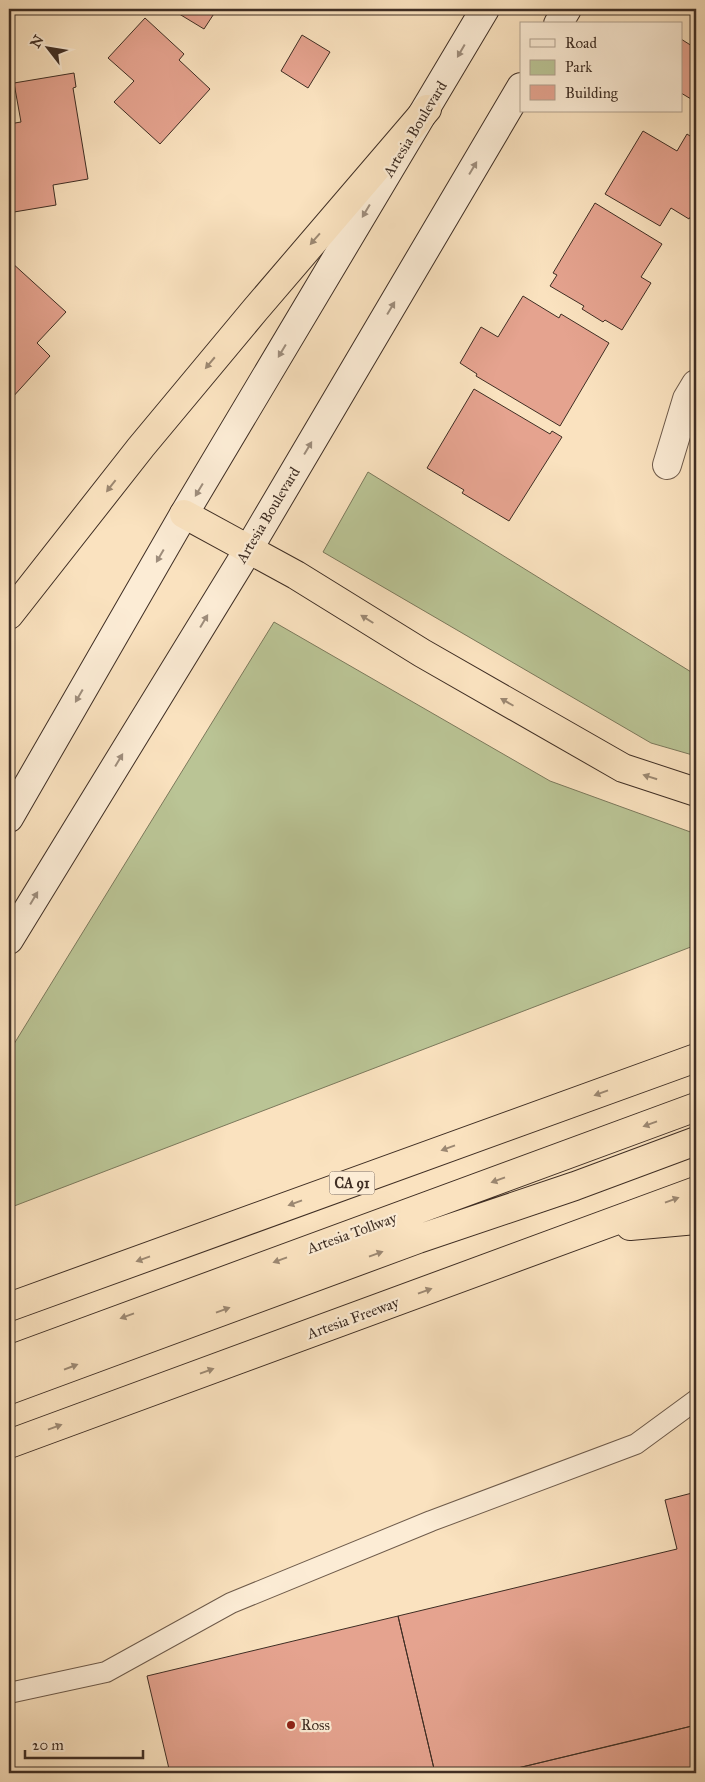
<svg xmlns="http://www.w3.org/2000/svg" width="705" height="1782" viewBox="0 0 705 1782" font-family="'IM FELL Great Primer',serif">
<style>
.green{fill:#bac495;stroke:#7c795c}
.building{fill:#e5a38f;stroke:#3f2e24}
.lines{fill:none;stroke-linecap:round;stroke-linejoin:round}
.service-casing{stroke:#6e5b4b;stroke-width:22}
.minor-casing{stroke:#6e5b4b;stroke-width:30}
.secondary-casing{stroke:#3f2e24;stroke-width:30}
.motorway-casing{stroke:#3f2e24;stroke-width:30}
.service{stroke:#fcecd5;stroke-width:20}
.minor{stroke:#fcecd5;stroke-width:28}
.secondary{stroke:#fcecd5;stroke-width:28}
.motorway{stroke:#fae2bf;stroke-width:28}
.oneway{fill:#9e8d7c}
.oneway2{fill:#9c8872}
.poi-dot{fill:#8f2418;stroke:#fcecd5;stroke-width:2}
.labels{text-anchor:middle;stroke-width:4.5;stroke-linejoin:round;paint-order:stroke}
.shield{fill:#fcecd5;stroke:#786759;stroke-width:1}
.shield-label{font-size:14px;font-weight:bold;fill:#3f2e24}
.street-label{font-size:15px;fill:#3f2e24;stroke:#fcecd5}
.poi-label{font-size:15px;fill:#3f2e24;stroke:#fcecd5;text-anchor:start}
</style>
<rect width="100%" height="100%" fill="#fae2bf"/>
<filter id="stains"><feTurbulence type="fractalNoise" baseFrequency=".004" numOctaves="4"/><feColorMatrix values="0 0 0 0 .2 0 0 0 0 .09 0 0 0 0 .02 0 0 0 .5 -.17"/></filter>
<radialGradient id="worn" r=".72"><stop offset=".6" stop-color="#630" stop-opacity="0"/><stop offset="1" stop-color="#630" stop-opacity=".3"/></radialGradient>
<path class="green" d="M 368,472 L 696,675 L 696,756 L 651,743 L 323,552 Z
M 274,622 L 550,781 L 696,834 L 696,945 L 9,1208 L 9,1052 Z"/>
<path class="building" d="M 171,9 L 217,9 L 204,29 Z
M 145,18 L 184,54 L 179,60 L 210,89 L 160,144 L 114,102 L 134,81 L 108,58 Z
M 302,35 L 330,52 L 308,88 L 281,71 Z
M 681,39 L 692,46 L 696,39 L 696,102 L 681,93 Z
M 74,73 L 76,87 L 73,88 L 88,179 L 53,185 L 56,205 L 14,212 L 9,182 L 9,124 L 21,122 L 14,83 Z
M 643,131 L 677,151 L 687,134 L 696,140 L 696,207 L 689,219 L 671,208 L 660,226 L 605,194 Z
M 595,203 L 662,244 L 641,277 L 651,283 L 622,330 L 605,320 L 603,322 L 582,309 L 584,306 L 550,286 L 557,275 L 553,273 Z
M 11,262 L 66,312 L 37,343 L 50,356 L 11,399 L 9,397 L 9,265 Z
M 523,296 L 559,318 L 561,314 L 609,343 L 560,426 L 476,376 L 477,374 L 460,363 L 481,327 L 498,337 Z
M 474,389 L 550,434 L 552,431 L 562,437 L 509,521 L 462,493 L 464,490 L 427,468 Z
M 696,617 L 696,630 L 691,627 Z
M 696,1492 L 696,1703 L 691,1704 L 696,1725 L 497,1773 L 435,1773 L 398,1616 L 677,1549 L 665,1500 Z
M 398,1616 L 435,1773 L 170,1773 L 147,1676 Z
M 696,1725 L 696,1773 L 497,1773 L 648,1737 Z"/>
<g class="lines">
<g class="service-casing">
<path id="service" d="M 9,1693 L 106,1672 L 231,1603 L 431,1521 L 636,1444 L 696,1400"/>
</g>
<g class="minor-casing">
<path id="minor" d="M 667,465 L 687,399 L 696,384"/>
</g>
<g class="secondary-casing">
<path id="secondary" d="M 558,24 L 567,9
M 9,818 L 184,514 L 485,9
M 9,940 L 248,550 L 521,87"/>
</g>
<g class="motorway-casing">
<path id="motorway" d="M 184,514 L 296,575 L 422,653 L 623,768 L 696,792
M 9,615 L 141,447 L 255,310 L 427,109
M 630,1226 L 696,1220
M 9,1307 L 696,1058
M 9,1360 L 696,1107
M 9,1390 L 418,1239 L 575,1186 L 696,1141
M 9,1444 L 696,1191"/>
</g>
<use href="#service" class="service"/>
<use href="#minor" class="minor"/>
<use href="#secondary" class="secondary"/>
<use href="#motorway" class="motorway"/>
</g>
<defs><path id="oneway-solid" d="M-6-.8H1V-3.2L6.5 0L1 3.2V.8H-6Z" transform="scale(1.25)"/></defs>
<g class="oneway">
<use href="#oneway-solid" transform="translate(461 51) rotate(120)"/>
<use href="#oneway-solid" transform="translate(473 168) rotate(-59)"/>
<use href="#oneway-solid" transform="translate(366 211) rotate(121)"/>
<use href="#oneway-solid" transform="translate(391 308) rotate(-59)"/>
<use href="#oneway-solid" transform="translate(282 351) rotate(121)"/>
<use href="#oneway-solid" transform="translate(308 448) rotate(-59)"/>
<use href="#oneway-solid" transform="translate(199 490) rotate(121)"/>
<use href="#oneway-solid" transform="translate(160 556) rotate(120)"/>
<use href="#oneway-solid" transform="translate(204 621) rotate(-59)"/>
<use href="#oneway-solid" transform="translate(79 696) rotate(120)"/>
<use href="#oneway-solid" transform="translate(119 760) rotate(-59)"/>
<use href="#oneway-solid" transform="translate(34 898) rotate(-59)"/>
</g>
<g class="oneway2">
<use href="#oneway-solid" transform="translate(315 239) rotate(131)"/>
<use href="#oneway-solid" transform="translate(210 363) rotate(130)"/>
<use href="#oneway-solid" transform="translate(111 486) rotate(128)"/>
<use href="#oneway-solid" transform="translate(367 619) rotate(-148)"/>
<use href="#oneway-solid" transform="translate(507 702) rotate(-150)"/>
<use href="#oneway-solid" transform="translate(650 777) rotate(-162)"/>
<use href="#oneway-solid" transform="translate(601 1093) rotate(160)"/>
<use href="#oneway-solid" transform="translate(650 1124) rotate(160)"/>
<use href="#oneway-solid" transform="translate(448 1148) rotate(160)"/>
<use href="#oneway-solid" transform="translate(498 1180) rotate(160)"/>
<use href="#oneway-solid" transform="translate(672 1200) rotate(-20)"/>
<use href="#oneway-solid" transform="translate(295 1203) rotate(160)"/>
<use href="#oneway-solid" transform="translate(376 1254) rotate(-20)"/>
<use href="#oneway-solid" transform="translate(143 1259) rotate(160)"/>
<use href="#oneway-solid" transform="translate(280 1260) rotate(160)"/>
<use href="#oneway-solid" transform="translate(425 1291) rotate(-20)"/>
<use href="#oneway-solid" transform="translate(223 1310) rotate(-20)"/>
<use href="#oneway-solid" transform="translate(127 1316) rotate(160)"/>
<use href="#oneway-solid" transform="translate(71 1367) rotate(-21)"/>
<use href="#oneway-solid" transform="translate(207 1371) rotate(-20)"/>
<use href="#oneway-solid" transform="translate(55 1427) rotate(-20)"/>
</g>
<circle class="poi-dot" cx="291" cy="1725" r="5"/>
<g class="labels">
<rect class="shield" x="329.5" y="1171.5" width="45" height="23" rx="4"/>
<g class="shield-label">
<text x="352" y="1188">CA 91</text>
</g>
<g class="street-label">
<text transform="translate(415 129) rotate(-59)" y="5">Artesia Boulevard</text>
<text transform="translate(268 515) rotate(-59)" y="5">Artesia Boulevard</text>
<text transform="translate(352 1233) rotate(-20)" y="5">Artesia Tollway</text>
<text transform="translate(353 1318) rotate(-20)" y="5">Artesia Freeway</text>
</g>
<g class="poi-label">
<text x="301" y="1730">Ross</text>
</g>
</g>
<rect width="705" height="1782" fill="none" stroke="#fae2bf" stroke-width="30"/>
<rect x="10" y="10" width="685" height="1762" fill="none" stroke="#3f2e24" stroke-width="2.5"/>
<rect x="15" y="15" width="675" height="1752" fill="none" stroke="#3f2e24"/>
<rect x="520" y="22" width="162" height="90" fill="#fcecd5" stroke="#b0a08e"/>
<rect x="530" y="39" width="25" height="8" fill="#fcecd5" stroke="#b0a08e"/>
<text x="565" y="48" font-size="15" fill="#3f2e24">Road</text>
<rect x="530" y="60" width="25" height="15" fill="#bac495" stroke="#b0a08e"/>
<text x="565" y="72" font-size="15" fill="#3f2e24">Park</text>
<rect x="530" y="85" width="25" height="15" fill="#e5a38f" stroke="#b0a08e"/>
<text x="565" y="98" font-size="15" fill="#3f2e24">Building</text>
<g transform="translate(48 48) rotate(301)" stroke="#fcecd5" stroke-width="4" paint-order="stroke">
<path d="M0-4L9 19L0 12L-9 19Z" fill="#3f2e24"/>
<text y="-8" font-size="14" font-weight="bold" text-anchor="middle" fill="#3f2e24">N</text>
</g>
<path d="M25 1750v8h118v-8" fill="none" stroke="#3f2e24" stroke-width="2.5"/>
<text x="32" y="1750" font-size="15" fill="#3f2e24" stroke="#fcecd5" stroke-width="4" paint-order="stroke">20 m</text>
<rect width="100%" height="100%" filter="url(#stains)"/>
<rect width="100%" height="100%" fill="url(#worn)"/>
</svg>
